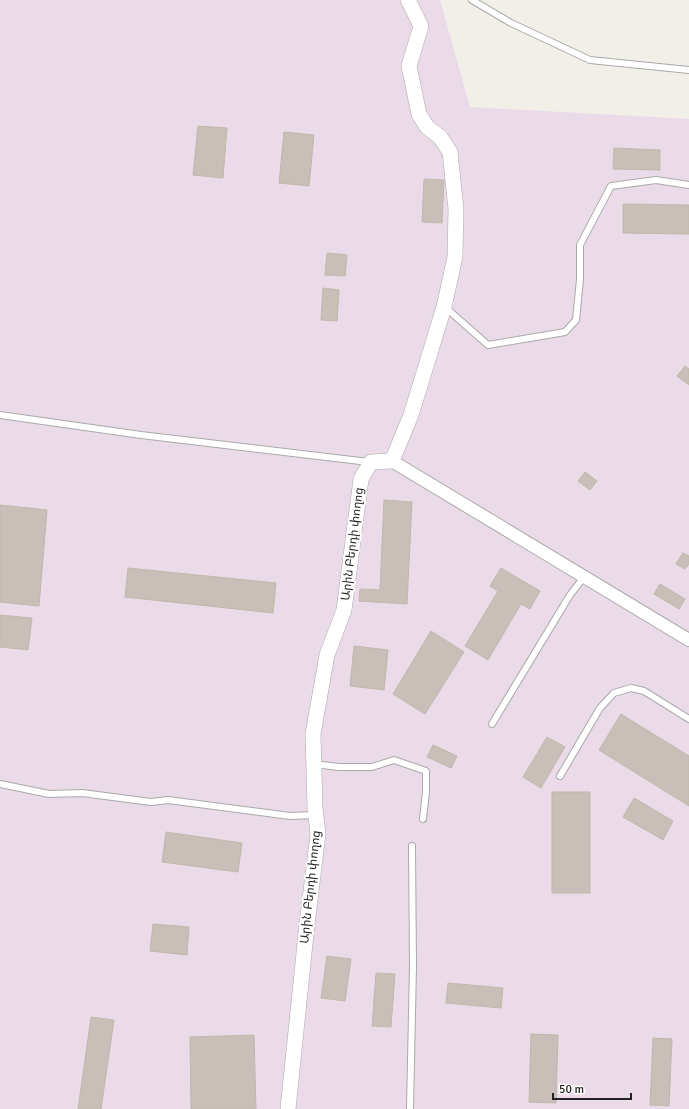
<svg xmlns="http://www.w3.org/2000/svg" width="689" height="1109" viewBox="0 0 689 1109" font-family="Signika,'Noto Sans Armenian',sans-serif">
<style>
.industrial{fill:#ebdbe8}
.building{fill:#c7bfb8;stroke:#c4b6ab}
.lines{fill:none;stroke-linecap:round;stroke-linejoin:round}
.service-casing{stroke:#a9a9a9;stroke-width:8}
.minor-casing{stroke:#a9a9a9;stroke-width:14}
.tertiary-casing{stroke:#a9a9a9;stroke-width:16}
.service{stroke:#fff;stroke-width:6}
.minor{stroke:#fff;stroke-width:12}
.tertiary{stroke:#fff;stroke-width:15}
.labels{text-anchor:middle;stroke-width:4;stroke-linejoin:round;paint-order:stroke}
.street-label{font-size:12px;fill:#222;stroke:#fff}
</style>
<rect width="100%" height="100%" fill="#f2efe9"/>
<path class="industrial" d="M 0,0 L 440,0 L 470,107 L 689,119 L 689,1109 L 0,1109 Z"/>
<path class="building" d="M 198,126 L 227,128 L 223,178 L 193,175 Z
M 284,132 L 314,135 L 309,186 L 279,183 Z
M 614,148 L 660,150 L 660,170 L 613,169 Z
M 424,179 L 444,180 L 442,223 L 422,222 Z
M 623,204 L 689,205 L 689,234 L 623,233 Z
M 327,253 L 347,255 L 345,276 L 325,275 Z
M 323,288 L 339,290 L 337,321 L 321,320 Z
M 685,366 L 689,369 L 689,385 L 677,376 Z
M 585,472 L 597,481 L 590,490 L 578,481 Z
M 384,500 L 412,502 L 407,604 L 359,601 L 360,589 L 380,590 Z
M 0,505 L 47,510 L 39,606 L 0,602 Z
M 683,553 L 689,556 L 689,564 L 685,569 L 676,564 Z
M 128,568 L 276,583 L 273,613 L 125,597 Z
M 501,568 L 540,591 L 530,609 L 521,604 L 488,660 L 465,646 L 498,591 L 490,586 Z
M 660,584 L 685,599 L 679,609 L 654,594 Z
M 0,615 L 32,618 L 28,650 L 0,647 Z
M 431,631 L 464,652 L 425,714 L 393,694 Z
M 354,646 L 388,650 L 384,690 L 350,686 Z
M 621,714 L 689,756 L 689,806 L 599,750 Z
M 547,737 L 565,747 L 541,788 L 523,777 Z
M 433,745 L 457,756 L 451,768 L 427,757 Z
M 552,792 L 590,792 L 590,893 L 552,893 Z
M 634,798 L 673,821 L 663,840 L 623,817 Z
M 166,832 L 242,843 L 238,872 L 162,862 Z
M 153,924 L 189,927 L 187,955 L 150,951 Z
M 327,956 L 351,959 L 345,1001 L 321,998 Z
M 376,973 L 395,974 L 391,1027 L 372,1026 Z
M 448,983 L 503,988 L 501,1008 L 446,1003 Z
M 91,1017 L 114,1020 L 101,1109 L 78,1109 Z
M 531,1034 L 558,1035 L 556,1103 L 529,1102 Z
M 254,1035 L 256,1109 L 191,1109 L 190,1037 Z
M 653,1038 L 672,1039 L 669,1106 L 650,1105 Z"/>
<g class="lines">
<g class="service-casing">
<path id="service" d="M 472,0 L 511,23 L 590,60 L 689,70
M 446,308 L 488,345 L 565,332 L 576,320 L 580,279 L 580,245 L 611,186 L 656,180 L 689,185
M 0,415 L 141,435 L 369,462
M 492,724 L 570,595 L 584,577
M 314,764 L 339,767 L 372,767 L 394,760 L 426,771 L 426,792 L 423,819
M 560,776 L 600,708 L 614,693 L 631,688 L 644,691 L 689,719
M 0,784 L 49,794 L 82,793 L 151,802 L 168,800 L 290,816 L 316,815
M 410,1109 L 413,966 L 412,846"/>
</g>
<g class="minor-casing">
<path id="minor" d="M 392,461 L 689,640"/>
</g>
<g class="tertiary-casing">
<path id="tertiary" d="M 288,1109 L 307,924 L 318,834 L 315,808 L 313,734 L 327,655 L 344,610 L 361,479 L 371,462 L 392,461 L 411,415 L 444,307 L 455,257 L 456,209 L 450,152 L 440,137 L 427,127 L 419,114 L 409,66 L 421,26 L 408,0"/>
</g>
<use href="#service" class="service"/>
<use href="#minor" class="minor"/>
<use href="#tertiary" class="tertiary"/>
</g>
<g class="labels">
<g class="street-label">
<text transform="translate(352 544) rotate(-83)" y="4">Արին Բերդի փողոց</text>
<text transform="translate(310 887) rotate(-84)" y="4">Արին Բերդի փողոց</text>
</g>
</g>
<path d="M553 1093v6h78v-6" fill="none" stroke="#222222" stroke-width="2"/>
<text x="559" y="1093" font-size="12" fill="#222222" stroke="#ffffff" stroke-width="3" paint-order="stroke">50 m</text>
</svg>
